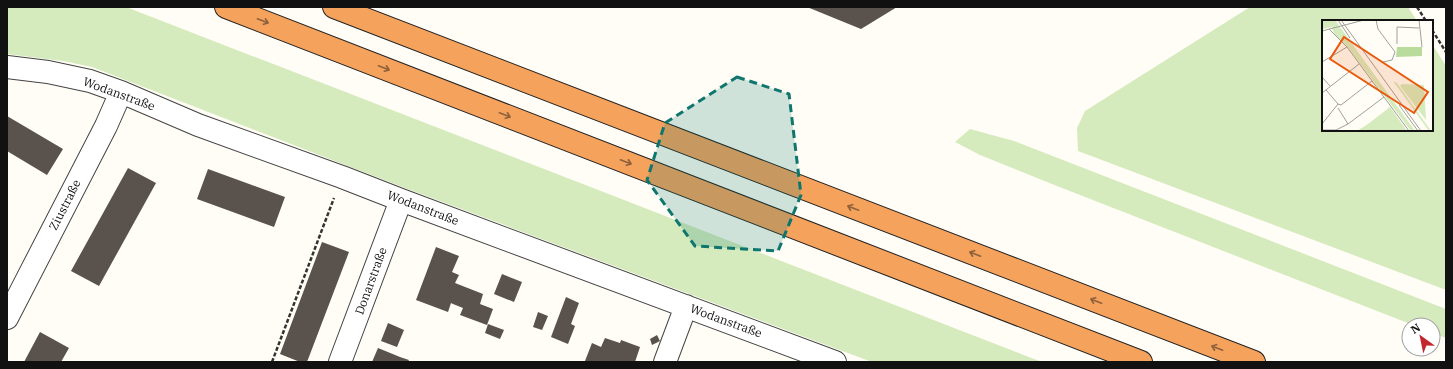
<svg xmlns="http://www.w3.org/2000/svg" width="1453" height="369" viewBox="0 0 1453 369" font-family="'IBM Plex Serif',serif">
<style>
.green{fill:#d5ebbd}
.building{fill:#5a524d}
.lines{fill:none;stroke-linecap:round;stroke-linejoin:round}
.minor-casing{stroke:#444;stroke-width:24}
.highway-casing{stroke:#222;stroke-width:24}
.path{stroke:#333;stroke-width:2.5;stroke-dasharray:4 2;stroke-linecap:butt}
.minor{stroke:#fff;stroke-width:22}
.highway{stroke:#f5a25d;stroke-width:22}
.oneway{stroke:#8e613b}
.marked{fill:#0f766e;fill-opacity:0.2;stroke:#0f766e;stroke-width:3;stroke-dasharray:8 5;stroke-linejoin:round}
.labels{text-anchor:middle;stroke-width:4;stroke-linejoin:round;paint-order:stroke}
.street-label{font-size:12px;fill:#111;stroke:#fff}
.inset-road{fill:none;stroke:#a09f9a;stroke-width:1}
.view{fill:#e8590c;fill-opacity:0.15;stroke:#e8590c;stroke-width:2}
.inset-edge{fill:none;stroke:#111;stroke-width:2}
</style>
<rect width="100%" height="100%" fill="#fffdf5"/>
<path class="green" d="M 7,7 L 126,7 L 1042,362 L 872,362 L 405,188 L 92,67 L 63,61 L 7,54 Z
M 1250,7 L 1408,7 L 1417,21 L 1323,21 L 1323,130 L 1432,130 L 1432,44 L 1446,66 L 1446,290 L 1078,151 L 1077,128 L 1085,111 Z
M 970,129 L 1014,141 L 1446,309 L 1446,338 L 1433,333 L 1433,325 L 1413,325 L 1057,186 L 980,155 L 955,142 Z"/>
<path class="building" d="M 807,7 L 897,7 L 861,29 Z
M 7,116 L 63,149 L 47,175 L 7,151 Z
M 128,168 L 156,183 L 99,286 L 71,271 Z
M 208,169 L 285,197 L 274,227 L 197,199 Z
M 322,242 L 349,252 L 307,362 L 300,362 L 280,354 Z
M 436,247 L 459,256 L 452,272 L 459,275 L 455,283 L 483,294 L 480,304 L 493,309 L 487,325 L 460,315 L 463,308 L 453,304 L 451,303 L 448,312 L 416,300 Z
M 502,274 L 522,282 L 514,302 L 494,294 Z
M 566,297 L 579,303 L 571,324 L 575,326 L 568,344 L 551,337 Z
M 538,312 L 548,316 L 542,330 L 533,327 Z
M 388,323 L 404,330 L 397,347 L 381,341 Z
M 488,324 L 504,330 L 500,339 L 485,333 Z
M 40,332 L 69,348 L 61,362 L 24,362 Z
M 657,335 L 660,341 L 652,345 L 650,339 Z
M 605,338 L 620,343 L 621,340 L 640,347 L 635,362 L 589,362 L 585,361 L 592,343 L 601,347 Z
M 378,348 L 400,357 L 409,360 L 408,362 L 372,362 Z"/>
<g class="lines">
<g class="minor-casing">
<path id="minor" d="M 7,67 L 48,72 L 90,81 L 121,92 L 198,125 L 342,177 L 401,200 L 835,362
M 7,318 L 106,126 L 121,92
M 340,362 L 401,200
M 665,362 L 686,306"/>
</g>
<g class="highway-casing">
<path id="highway" d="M 226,7 L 1141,362
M 334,7 L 1254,362"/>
</g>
<path class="path" d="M 1417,7 L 1426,21
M 1432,30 L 1446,52
M 272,362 L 334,198"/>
<use href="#minor" class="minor"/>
<use href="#highway" class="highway"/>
</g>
<defs><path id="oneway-shaft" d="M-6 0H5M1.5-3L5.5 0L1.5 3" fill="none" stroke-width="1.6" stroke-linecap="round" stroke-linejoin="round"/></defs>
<g class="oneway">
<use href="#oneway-shaft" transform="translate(263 21) rotate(21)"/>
<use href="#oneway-shaft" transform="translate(384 68) rotate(21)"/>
<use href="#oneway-shaft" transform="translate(505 115) rotate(21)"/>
<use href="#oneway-shaft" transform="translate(626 162) rotate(21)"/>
<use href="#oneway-shaft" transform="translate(853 208) rotate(-159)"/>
<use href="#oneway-shaft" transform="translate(975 254) rotate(-159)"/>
<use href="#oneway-shaft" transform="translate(1096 301) rotate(-159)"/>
<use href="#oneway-shaft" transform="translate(1217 348) rotate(-159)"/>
</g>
<path class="marked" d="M 737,77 L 789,94 L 801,195 L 778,251 L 695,246 L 647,180 L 665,123 Z"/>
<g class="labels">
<g class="street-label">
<text transform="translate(119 94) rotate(20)" y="4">Wodanstraße</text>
<text transform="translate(65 205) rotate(-63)" y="4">Ziustraße</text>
<text transform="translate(423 208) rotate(21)" y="4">Wodanstraße</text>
<text transform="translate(371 281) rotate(-70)" y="4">Donarstraße</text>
<text transform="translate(726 321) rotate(20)" y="4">Wodanstraße</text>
</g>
</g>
<g transform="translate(1322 20)">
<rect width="111" height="111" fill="#fffdf5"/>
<path d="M 0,0 L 13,0 L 93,111 L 89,111 L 24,25 L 12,14 L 10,7 L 0,9 ZM 71,61 L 75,63 L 109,111 L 107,111 ZM 80,64 L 102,65 L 104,100 L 78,66 ZM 68,87 L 85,111 L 35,111 L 46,104 Z" fill="#d5ebbd"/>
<path d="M 75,27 L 100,27 L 100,36 L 74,37 Z" fill="#b9dc9c"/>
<path class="inset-road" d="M 16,0 L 28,18M 19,0 L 99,111M 54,0 L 56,9 L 73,32 L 70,40 L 61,42M 97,0 L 100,27M 7,9 L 25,27 L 87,111M 0,11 L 42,0M 75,24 L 75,7 L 97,8M 0,42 L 25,27M 0,57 L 8,66M 4,70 L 16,84M 0,73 L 37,44M 77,85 L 96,111M 16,88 L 26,104M 0,104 L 16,84 L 19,85 L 50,61M 0,110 L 14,110 L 26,104 L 62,77"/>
<path class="view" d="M 22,17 L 106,72 L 92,93 L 8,39 Z"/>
<rect width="111" height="111" class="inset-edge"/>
</g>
<rect width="1453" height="369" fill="none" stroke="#111111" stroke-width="16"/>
<g transform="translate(1421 337) rotate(327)"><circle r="19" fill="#ffffff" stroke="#a0a0a0"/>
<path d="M0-3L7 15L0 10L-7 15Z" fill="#c4262e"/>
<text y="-6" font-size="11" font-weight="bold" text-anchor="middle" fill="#111111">N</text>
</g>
</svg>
